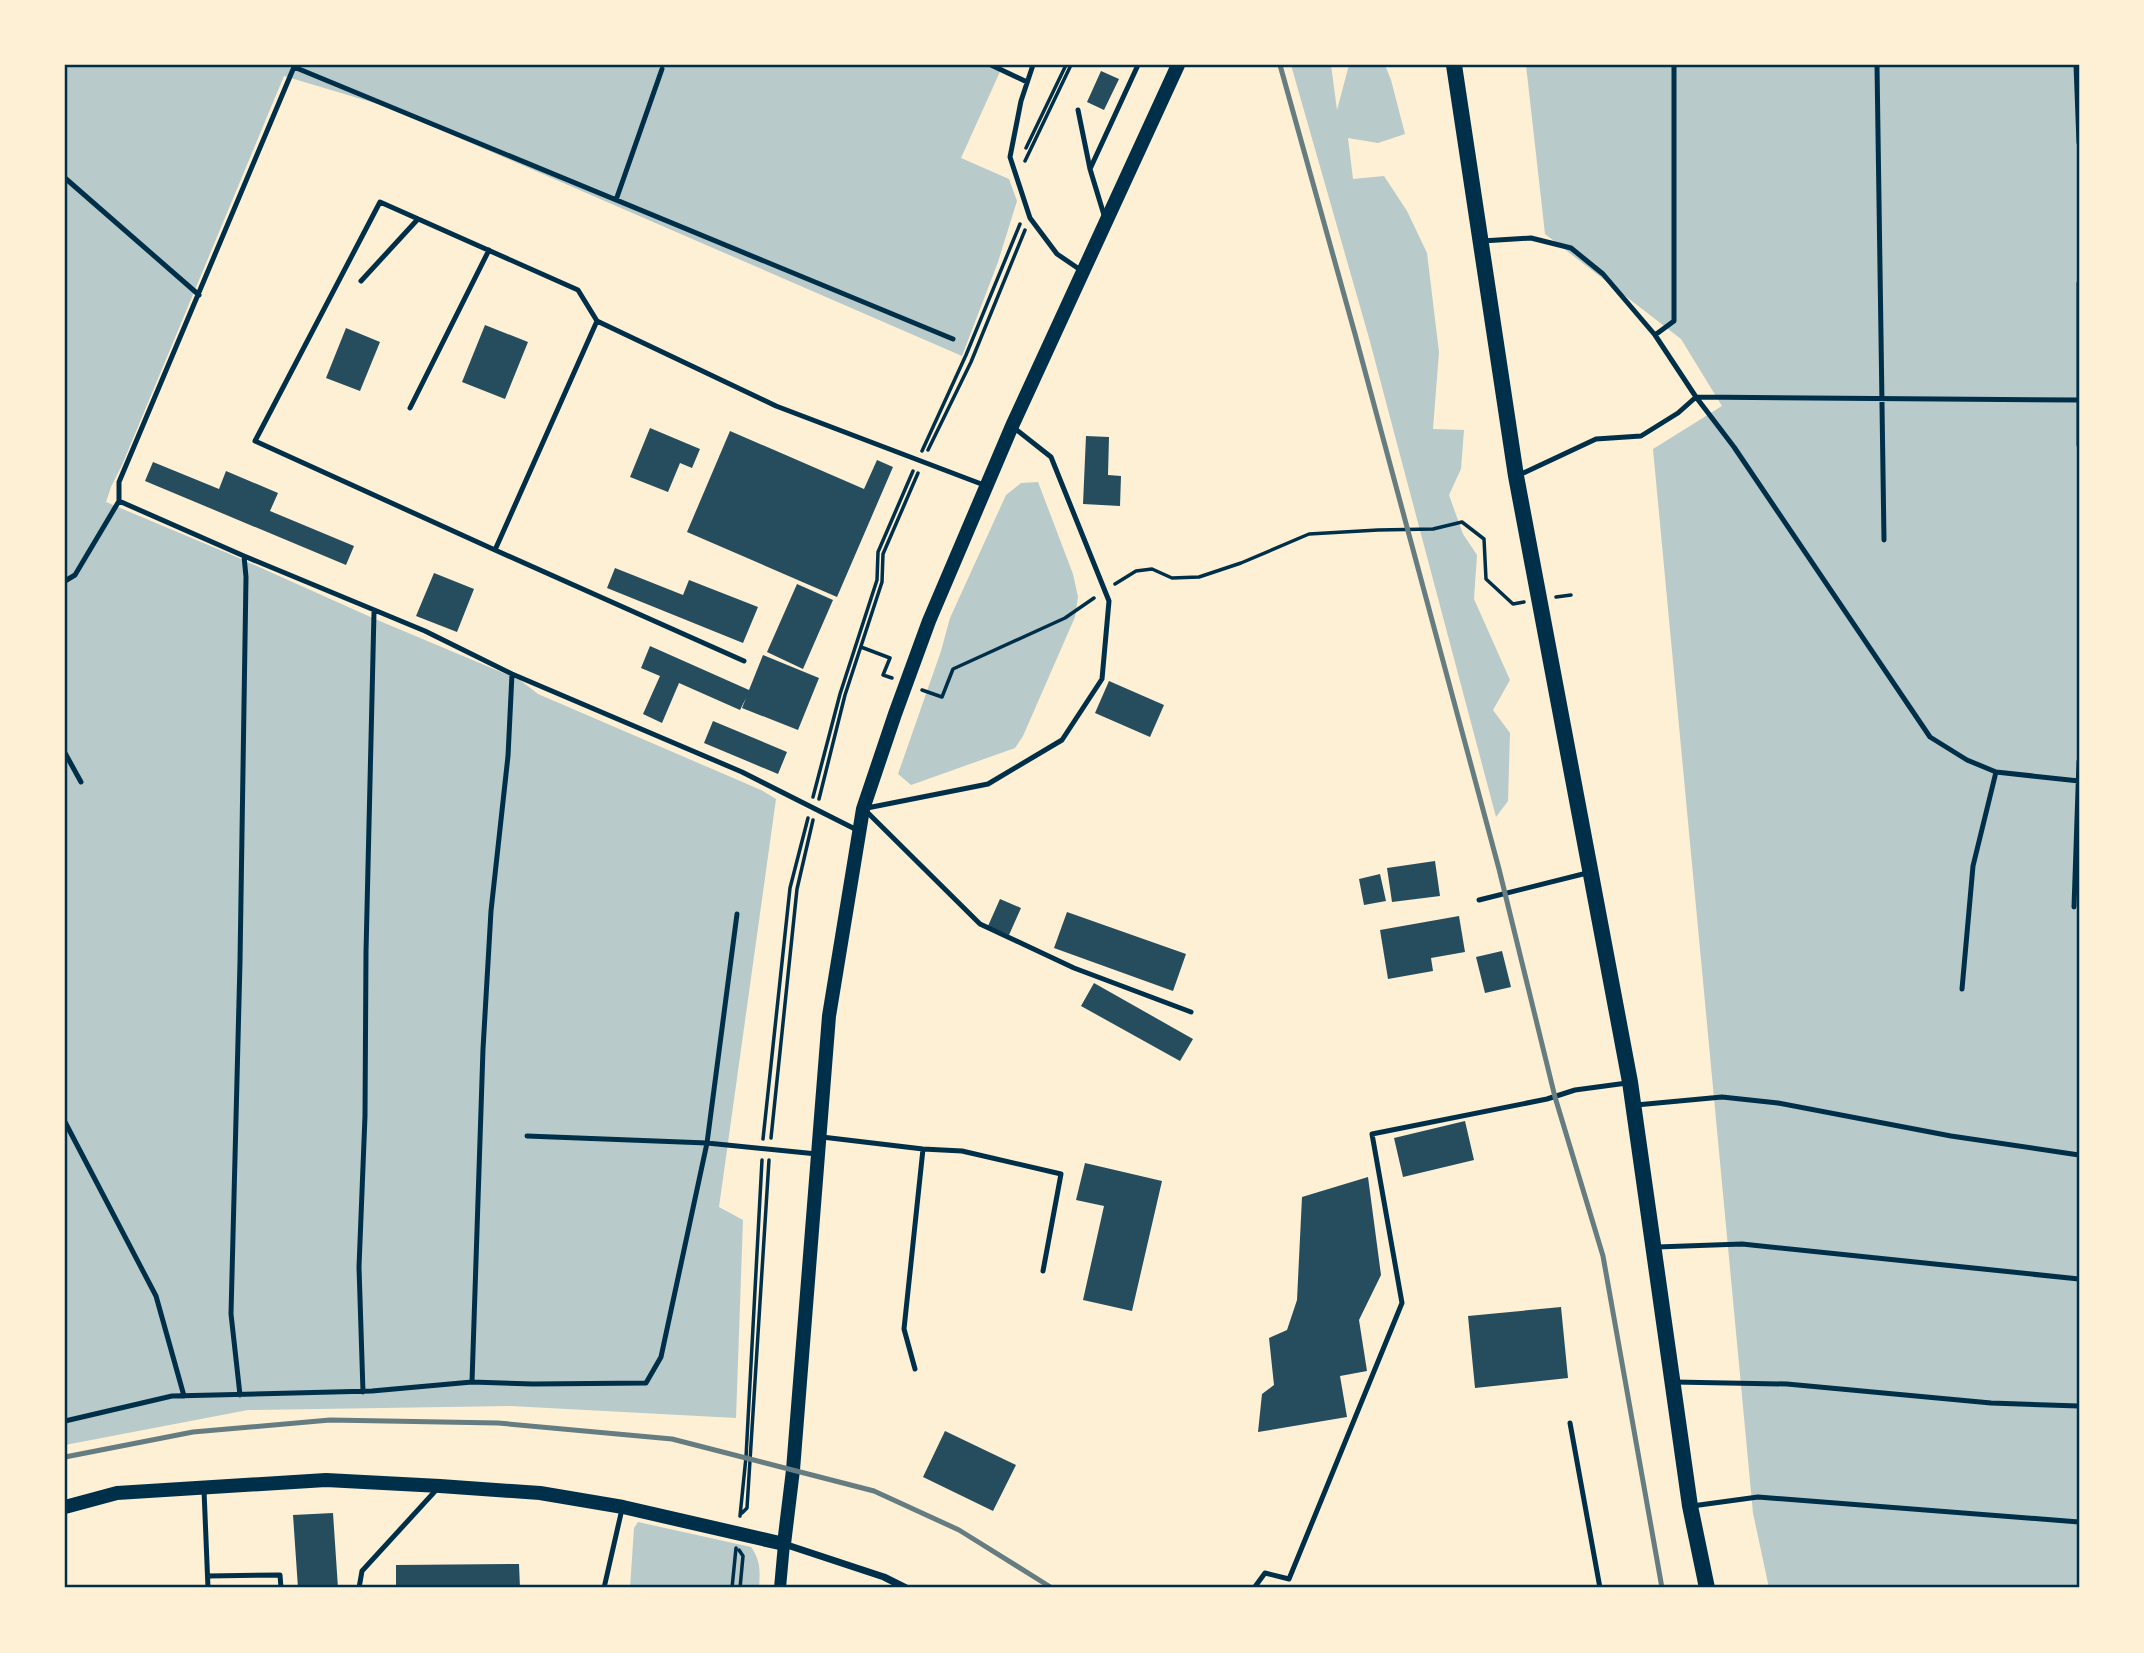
<svg xmlns="http://www.w3.org/2000/svg" width="2144" height="1653" viewBox="0 0 2144 1653" font-family="Mulish,sans-serif">
<style>
.green{fill:#b9caca}
.building{fill:#264d5e}
.lines{fill:none;stroke-linecap:round;stroke-linejoin:round}
.path{stroke:#003049;stroke-width:3.5}
.service{stroke:#003049;stroke-width:5}
.minor{stroke:#003049;stroke-width:7}
.tertiary{stroke:#003049;stroke-width:12}
.secondary{stroke:#003049;stroke-width:14}
.primary{stroke:#003049;stroke-width:16}
.rail{stroke:#657d81;stroke-width:5}
.neatline{fill:none;stroke:#003049;stroke-width:2.5}
</style>
<rect width="100%" height="100%" fill="#fdf0d5"/>
<path class="green" d="M 65,65 L 1003,65 L 961,158 L 1009,179 L 1017,201 L 998,262 L 962,356 L 388,107 L 284,76 L 122,465 L 111,487 L 106,502 L 232,555 L 375,619 L 520,680 L 538,694 L 761,790 L 776,799 L 719,1207 L 743,1220 L 736,1418 L 511,1406 L 248,1410 L 65,1445 Z
M 1291,65 L 1331,65 L 1337,110 L 1349,65 L 1385,65 L 1391,80 L 1405,134 L 1378,143 L 1348,138 L 1353,179 L 1384,176 L 1407,211 L 1427,253 L 1439,352 L 1433,429 L 1464,430 L 1461,469 L 1449,495 L 1463,534 L 1477,555 L 1474,599 L 1510,680 L 1493,710 L 1510,733 L 1508,801 L 1496,817 L 1369,338 Z
M 1526,65 L 2079,65 L 2079,1588 L 1769,1588 L 1753,1513 L 1653,449 L 1722,406 L 1681,339 L 1545,234 Z
M 1038,482 L 1073,574 L 1078,597 L 1075,617 L 1023,736 L 1015,748 L 911,785 L 898,774 L 941,651 L 950,618 L 1006,495 L 1021,483 Z
M 638,1522 L 751,1547 C 761,1561 760,1572 759,1588 L 630,1588 L 634,1528 Z"/>
<path class="building" d="M 1101,71 L 1119,79 L 1104,110 L 1087,102 Z
M 485,325 L 528,342 L 505,399 L 462,382 Z
M 346,328 L 380,342 L 360,391 L 326,378 Z
M 650,428 L 700,449 L 692,468 L 680,463 L 668,492 L 630,477 Z
M 730,431 L 864,489 L 877,460 L 893,467 L 837,597 L 687,532 Z
M 1086,436 L 1109,437 L 1108,475 L 1121,476 L 1120,506 L 1083,504 Z
M 153,462 L 219,489 L 226,471 L 278,493 L 270,511 L 354,546 L 346,565 L 145,481 Z
M 615,568 L 683,595 L 689,580 L 758,607 L 743,643 L 607,588 Z
M 434,573 L 474,589 L 457,632 L 416,616 Z
M 797,584 L 833,600 L 803,669 L 767,652 Z
M 650,646 L 749,690 L 763,655 L 819,678 L 798,730 L 742,708 L 746,698 L 740,710 L 679,683 L 662,723 L 643,714 L 660,676 L 641,668 Z
M 1109,681 L 1164,705 L 1150,737 L 1095,713 Z
M 713,721 L 787,752 L 778,774 L 704,743 Z
M 1435,861 L 1440,896 L 1392,902 L 1387,868 Z
M 1380,874 L 1386,901 L 1364,905 L 1359,879 Z
M 1000,899 L 1021,908 L 1009,935 L 988,926 Z
M 1067,912 L 1186,954 L 1173,991 L 1054,948 Z
M 1459,916 L 1465,952 L 1431,958 L 1433,971 L 1388,979 L 1380,930 Z
M 1502,951 L 1511,987 L 1485,993 L 1476,957 Z
M 1094,983 L 1193,1039 L 1180,1061 L 1081,1006 Z
M 1465,1121 L 1474,1160 L 1403,1177 L 1394,1138 Z
M 1085,1163 L 1162,1181 L 1132,1311 L 1083,1300 L 1104,1206 L 1076,1200 Z
M 1368,1177 L 1381,1275 L 1359,1320 L 1367,1371 L 1340,1376 L 1347,1417 L 1258,1432 L 1262,1394 L 1274,1385 L 1269,1338 L 1287,1330 L 1297,1300 L 1302,1197 Z
M 1561,1307 L 1568,1378 L 1475,1388 L 1468,1316 Z
M 945,1431 L 1016,1465 L 993,1511 L 923,1477 Z
M 333,1513 L 338,1588 L 298,1588 L 293,1515 Z
M 519,1564 L 520,1588 L 396,1588 L 396,1565 Z"/>
<g class="lines">
<path class="path" d="M 1026,148 L 1066,65
M 1025,161 L 1071,65
M 928,450 L 971,362 L 1025,230
M 922,451 L 966,355 L 1020,224
M 1115,584 L 1136,571 L 1152,569 L 1172,578 L 1199,577 L 1241,563 L 1309,534 L 1378,530 L 1433,529 L 1462,522 L 1484,539 L 1486,579 L 1513,604 L 1524,602
M 1556,597 L 1571,595
M 861,647 L 890,658 L 883,675 L 892,678
M 922,690 L 942,697 L 953,669 L 1065,618 L 1094,598
M 813,797 L 840,694 L 877,580 L 878,552 L 913,471
M 819,799 L 845,695 L 882,582 L 883,554 L 918,473
M 771,1138 L 797,889 L 813,820
M 763,1139 L 790,888 L 808,818
M 742,1513 L 747,1508 L 769,1160
M 740,1516 L 746,1457 L 762,1160
M 739,1550 L 743,1556 L 740,1588
M 732,1588 L 736,1548"/>
<path class="service" d="M 293,65 L 294,67 L 119,482 L 119,501 L 244,556 L 425,631 L 512,674 L 742,772 L 857,830
M 991,65 L 1027,82
M 1033,65 L 1021,101 L 1010,157 L 1030,218 L 1057,254 L 1082,271
M 1877,65 L 1884,540
M 2076,65 L 2079,143
M 294,67 L 953,339
M 1078,110 L 1090,169 L 1104,215
M 1090,169 L 1138,65
M 65,178 L 199,295
M 616,200 L 662,69
M 1482,241 L 1531,238 L 1571,248 L 1603,274 L 1655,335 L 1696,397 L 1734,447 L 1930,737 L 1967,760 L 1996,772 L 2079,781
M 361,281 L 418,219
M 2079,283 L 2079,445
M 1655,335 L 1674,321 L 1674,65
M 410,408 L 489,250
M 1519,475 L 1596,439 L 1641,436 L 1678,413 L 1696,397 L 2079,400
M 495,550 L 255,441 L 380,202 L 578,290 L 597,321
M 65,581 L 75,575 L 119,501
M 744,661 L 495,550 L 597,321 L 776,406 L 984,485
M 512,674 L 508,756 L 491,911 L 483,1049 L 472,1382 L 533,1384 L 646,1383 L 661,1357 L 707,1143 L 737,914
M 65,753 L 81,782
M 867,808 L 988,784 L 1062,740 L 1102,679 L 1109,601 L 1051,457 L 1013,427
M 866,811 L 980,924 L 1074,968 L 1191,1012
M 1479,900 L 1587,873
M 2074,907 L 2079,761
M 1962,989 L 1973,866 L 1996,772
M 1636,1105 L 1722,1097 L 1778,1103 L 1951,1136 L 2079,1155
M 65,1122 L 156,1296 L 184,1396
M 527,1136 L 707,1143 L 817,1154
M 822,1137 L 923,1149 L 962,1151 L 1061,1174 L 1043,1271
M 1657,1247 L 1742,1244 L 2079,1279
M 915,1369 L 904,1329 L 923,1149
M 1674,1382 L 1787,1384 L 1991,1403 L 2079,1406
M 363,1392 L 359,1267 L 365,1116 L 366,952 L 374,612
M 240,1395 L 231,1314 L 240,962 L 246,577 L 244,556
M 65,1421 L 172,1396 L 372,1391 L 472,1382
M 1570,1423 L 1600,1588
M 204,1490 L 208,1588
M 1692,1506 L 1758,1497 L 2079,1522
M 208,1578 L 208,1576 L 280,1575 L 281,1588
M 359,1588 L 362,1571 L 438,1488
M 604,1588 L 622,1509
M 1254,1588 L 1265,1573 L 1289,1579 L 1402,1303 L 1372,1134 L 1547,1099 L 1575,1090 L 1627,1083"/>
<path class="minor" d="M 784,1544 L 884,1577 L 906,1588"/>
<path class="tertiary" d="M 780,1588 L 784,1544"/>
<path class="secondary" d="M 65,1507 L 117,1493 L 326,1480 L 440,1486 L 540,1493 L 623,1507 L 784,1544 L 793,1470 L 829,1016 L 863,809 L 895,714 L 929,621 L 1012,426 L 1178,65"/>
<path class="primary" d="M 1454,65 L 1516,476 L 1630,1082 L 1690,1506 L 1707,1588"/>
<path class="rail" d="M 1280,65 L 1355,334 L 1499,869 L 1555,1097 L 1603,1256 L 1662,1588
M 65,1457 L 193,1432 L 330,1420 L 498,1423 L 672,1439 L 874,1491 L 959,1530 L 1052,1588"/>
</g>
<rect width="2144" height="1653" fill="none" stroke="#fdf0d5" stroke-width="133"/>
<rect x="66" y="66" width="2012" height="1520" class="neatline"/>
</svg>
